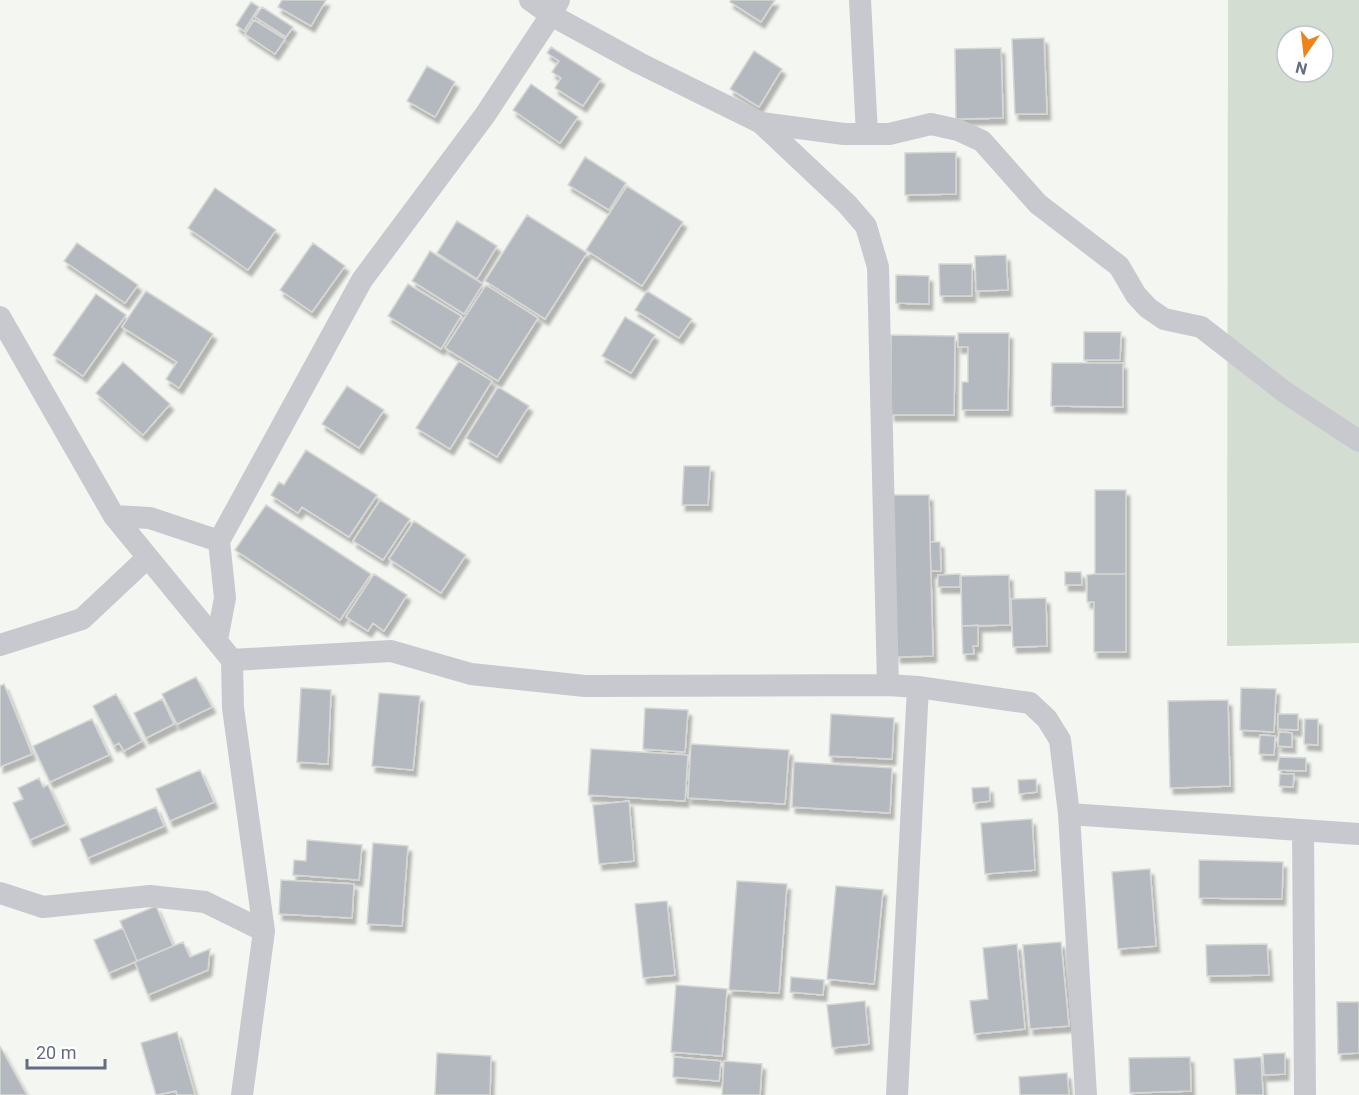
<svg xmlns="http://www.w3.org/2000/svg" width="1359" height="1095" viewBox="0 0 1359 1095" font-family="Roboto,sans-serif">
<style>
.green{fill:#d4ddd2;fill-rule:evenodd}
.building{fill:#b4b8bf;stroke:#d6d7d4;stroke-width:1.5;filter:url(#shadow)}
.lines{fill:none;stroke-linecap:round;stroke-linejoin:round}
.minor{stroke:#c8c9ce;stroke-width:22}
</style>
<defs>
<filter id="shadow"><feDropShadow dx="3.5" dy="6" stdDeviation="1.5" flood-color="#0004"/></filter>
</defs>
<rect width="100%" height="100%" fill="#f4f6f1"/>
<path class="green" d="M 1228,0 L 1359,0 L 1359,643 L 1227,646 ZM 1287,36 L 1323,36 L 1323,72 L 1287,72 Z"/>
<path class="building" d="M 282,0 L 326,0 L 311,26 L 278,7 Z
M 731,0 L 775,0 L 761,22 L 730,2 Z
M 251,2 L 259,7 L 244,31 L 236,25 Z
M 262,7 L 293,27 L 286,37 L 255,17 Z
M 254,20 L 285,39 L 275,54 L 245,34 Z
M 1044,38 L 1047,114 L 1015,114 L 1012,39 Z
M 551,47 L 601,79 L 583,106 L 555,88 L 561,78 L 552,72 L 559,61 L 547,53 Z
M 1001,48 L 1003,118 L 956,119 L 955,49 Z
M 754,51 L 782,69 L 759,107 L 730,89 Z
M 427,66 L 455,82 L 435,117 L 407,101 Z
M 531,84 L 578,117 L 560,143 L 513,110 Z
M 956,152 L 956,194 L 905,195 L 905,153 Z
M 585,157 L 626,183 L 609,210 L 568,185 Z
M 627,186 L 683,222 L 642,286 L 586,250 Z
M 215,188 L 276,230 L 248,270 L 188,228 Z
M 527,215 L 587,253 L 545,319 L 485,281 Z
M 457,221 L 497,246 L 477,279 L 437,253 Z
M 77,243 L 138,285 L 125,303 L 64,261 Z
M 313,243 L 345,266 L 312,312 L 280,290 Z
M 430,251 L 483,284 L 464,314 L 412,281 Z
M 1006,255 L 1008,290 L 976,291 L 975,256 Z
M 939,264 L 972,264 L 972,296 L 940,296 Z
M 896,275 L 929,276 L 929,304 L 896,303 Z
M 408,284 L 461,316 L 441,349 L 388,316 Z
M 486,285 L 538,318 L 498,381 L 445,348 Z
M 146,291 L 213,334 L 179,388 L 166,379 L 177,362 L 122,327 Z
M 647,291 L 692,319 L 679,338 L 635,310 Z
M 96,294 L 126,315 L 83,376 L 53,355 Z
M 625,317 L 655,335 L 631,373 L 602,356 Z
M 1084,332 L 1121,332 L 1120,360 L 1084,360 Z
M 958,333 L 1009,333 L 1008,410 L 962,410 L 962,382 L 968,382 L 968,347 L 958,347 Z
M 891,335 L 955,336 L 954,415 L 891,415 Z
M 459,361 L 492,381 L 450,449 L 416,428 Z
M 123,362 L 170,404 L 143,435 L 96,393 Z
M 1052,363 L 1123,363 L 1123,407 L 1051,406 Z
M 347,386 L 384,410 L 359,448 L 322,424 Z
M 498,387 L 529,406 L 497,457 L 466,438 Z
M 306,450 L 377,495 L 349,537 L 302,507 L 298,513 L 271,495 L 279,482 L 284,485 Z
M 684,466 L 710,466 L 708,505 L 682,505 Z
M 1095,490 L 1126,490 L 1126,574 L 1095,574 Z
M 893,495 L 929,495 L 933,656 L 897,657 Z
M 380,500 L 410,519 L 383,560 L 353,541 Z
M 266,505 L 371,574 L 340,620 L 235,550 Z
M 414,521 L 466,555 L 441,593 L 389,559 Z
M 930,542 L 940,542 L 941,571 L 931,571 Z
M 1065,572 L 1081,572 L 1082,585 L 1065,585 Z
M 374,574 L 407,595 L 384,631 L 373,623 L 368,631 L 346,617 Z
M 960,574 L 960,587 L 938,587 L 938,575 Z
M 1095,574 L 1126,574 L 1126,652 L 1094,652 L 1094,602 L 1087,602 L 1087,575 Z
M 1009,575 L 1010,625 L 962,626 L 961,576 Z
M 1046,598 L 1047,646 L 1013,647 L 1011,599 Z
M 978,625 L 978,646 L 973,646 L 974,654 L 963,654 L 962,626 Z
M 196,677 L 212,707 L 177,724 L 162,694 Z
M 4,684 L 32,754 L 0,767 L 0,686 Z
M 301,688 L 331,690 L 328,764 L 297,762 Z
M 1241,688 L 1276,689 L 1274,732 L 1240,730 Z
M 379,693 L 420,696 L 413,770 L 372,766 Z
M 116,694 L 142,741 L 124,751 L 119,743 L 114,746 L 93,706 Z
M 162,699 L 174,724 L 146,738 L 134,713 Z
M 1228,700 L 1230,786 L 1170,788 L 1168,701 Z
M 645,708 L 688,710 L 685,752 L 643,749 Z
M 831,714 L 894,718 L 892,759 L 829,756 Z
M 1278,714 L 1298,714 L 1298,730 L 1278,729 Z
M 92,719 L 109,755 L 50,782 L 33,746 Z
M 1305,719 L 1318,719 L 1318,745 L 1304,744 Z
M 1279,732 L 1292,733 L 1292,747 L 1278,746 Z
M 1260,735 L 1275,736 L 1274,755 L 1259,754 Z
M 691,744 L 789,750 L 785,804 L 688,798 Z
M 591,749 L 688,755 L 685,801 L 588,795 Z
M 1279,757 L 1306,758 L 1306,771 L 1278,770 Z
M 794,762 L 892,768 L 890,813 L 792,807 Z
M 200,770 L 214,802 L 170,821 L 156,789 Z
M 1280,774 L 1294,774 L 1293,787 L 1279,786 Z
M 39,778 L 43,787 L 48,785 L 66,824 L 30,840 L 13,803 L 23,799 L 18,788 Z
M 1036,779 L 1037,792 L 1019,794 L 1018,780 Z
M 989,787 L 990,801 L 973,803 L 972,788 Z
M 629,801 L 634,861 L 599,864 L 593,805 Z
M 156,807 L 164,826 L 88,858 L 80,839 Z
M 1032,819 L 1035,870 L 985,874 L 981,823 Z
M 307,840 L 362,845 L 359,880 L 293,875 L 294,860 L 306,861 Z
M 373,843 L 408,846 L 402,926 L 367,924 Z
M 1199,860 L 1283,862 L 1282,899 L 1199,898 Z
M 1150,869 L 1156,946 L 1118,949 L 1112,872 Z
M 281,880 L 354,884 L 352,918 L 279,914 Z
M 737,881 L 787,884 L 779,993 L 729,990 Z
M 836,886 L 883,890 L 874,984 L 827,979 Z
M 667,901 L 675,975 L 643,978 L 635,904 Z
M 156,906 L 173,946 L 137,961 L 120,921 Z
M 123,928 L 137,961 L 109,973 L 94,940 Z
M 183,942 L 190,957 L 210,949 L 208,970 L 148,995 L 135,962 Z
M 1061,942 L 1069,1026 L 1030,1029 L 1023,945 Z
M 1017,944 L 1025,1029 L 974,1034 L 970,1001 L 988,999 L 983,948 Z
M 1267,944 L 1269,975 L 1207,976 L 1206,945 Z
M 791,977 L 824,980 L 823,995 L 790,992 Z
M 676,985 L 727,989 L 722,1056 L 671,1052 Z
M 865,1001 L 869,1044 L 832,1048 L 827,1005 Z
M 1337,1002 L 1359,1002 L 1359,1053 L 1338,1054 Z
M 177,1032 L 195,1095 L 177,1095 L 176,1091 L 156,1095 L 141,1043 Z
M 0,1046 L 27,1095 L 0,1095 Z
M 437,1053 L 491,1056 L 490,1095 L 435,1095 Z
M 1285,1053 L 1285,1074 L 1264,1075 L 1263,1054 Z
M 674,1057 L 721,1061 L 719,1081 L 673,1077 Z
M 1190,1057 L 1191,1091 L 1130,1093 L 1129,1058 Z
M 1261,1057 L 1263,1095 L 1236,1095 L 1234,1059 Z
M 724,1061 L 762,1064 L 760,1095 L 722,1095 Z
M 1067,1073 L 1069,1095 L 1020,1095 L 1019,1077 Z"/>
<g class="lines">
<path class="minor" d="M 530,0 L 551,15 L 639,63 L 761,123 L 847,204 L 866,226 L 878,267 L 888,685
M 860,0 L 867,134
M 761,123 L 844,134 L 889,134 L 931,124 L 958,130 L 982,141 L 1038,204 L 1119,266 L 1136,295 L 1148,308 L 1164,319 L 1201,327 L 1286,393 L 1359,441
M 0,317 L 114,516 L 232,660 L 233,708 L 264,931 L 242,1095
M 114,516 L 150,518 L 219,541
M 217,640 L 225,598 L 219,541 L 362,280 L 485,115 L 551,15 L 559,0
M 0,645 L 82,619 L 147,558
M 232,660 L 391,651 L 471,674 L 585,686 L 888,685 L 918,687 L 1030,703 L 1047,719 L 1060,740 L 1069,814 L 1086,1095
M 1069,814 L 1359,834
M 1303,831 L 1305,1095
M 0,893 L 43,907 L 150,896 L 205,902 L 264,931
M 897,1095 L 918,687"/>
</g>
<g transform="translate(1305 54) rotate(194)"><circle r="28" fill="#ffffff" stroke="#c1c4ce" stroke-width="1.5"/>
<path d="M0-4.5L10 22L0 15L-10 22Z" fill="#ec831b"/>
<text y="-9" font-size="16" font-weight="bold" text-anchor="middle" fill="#636c84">N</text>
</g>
<path d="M27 1059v9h78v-9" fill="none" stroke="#636c84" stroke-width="3"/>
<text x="36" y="1059" font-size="18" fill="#636c84" stroke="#ffffff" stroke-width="4.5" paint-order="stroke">20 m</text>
</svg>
